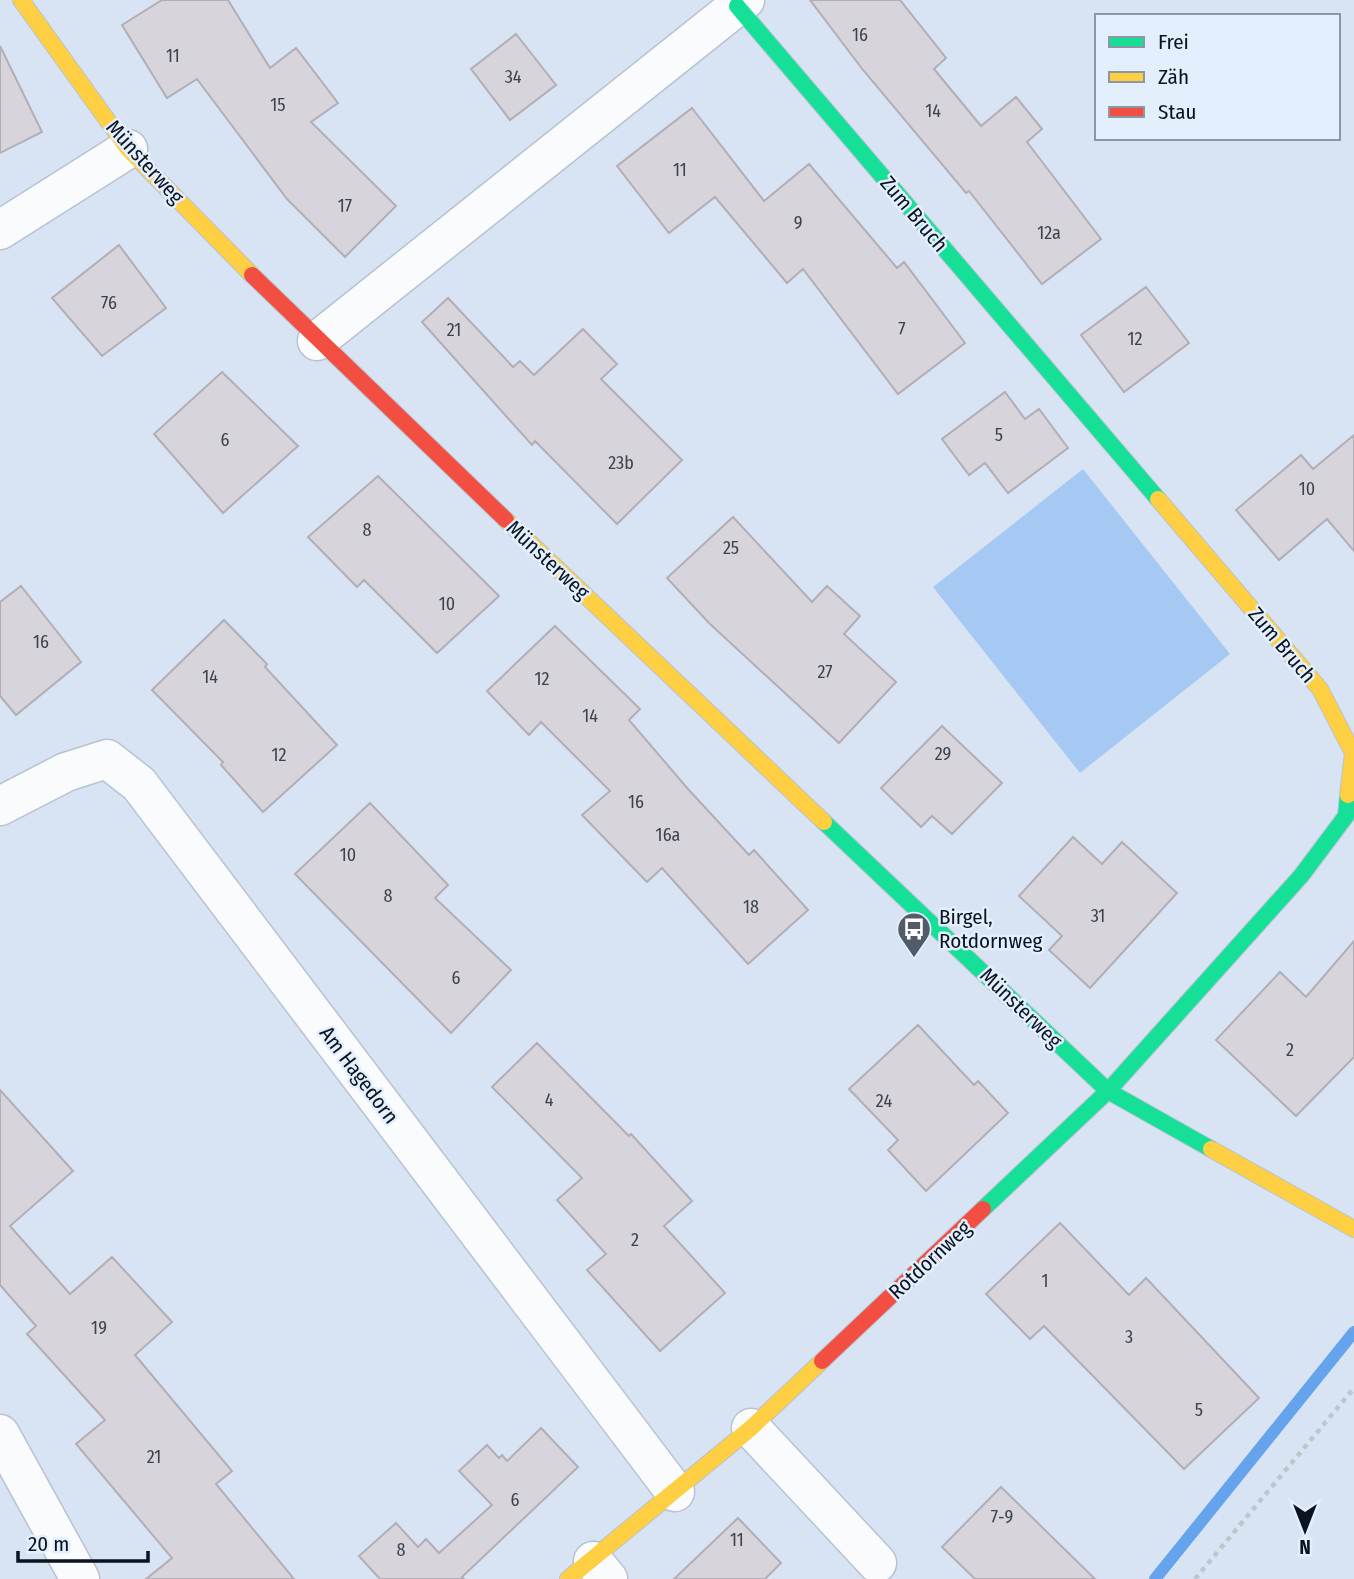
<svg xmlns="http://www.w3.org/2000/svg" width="1354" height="1579" viewBox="0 0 1354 1579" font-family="'Fira Sans Condensed',sans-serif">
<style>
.green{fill:#a6c9f4}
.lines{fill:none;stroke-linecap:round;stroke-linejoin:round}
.stream{stroke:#65a4ec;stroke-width:12}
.building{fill:#d7d4db;stroke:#b2aeb5;stroke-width:2}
.street-casing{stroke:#b8c2d0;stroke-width:41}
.fast-casing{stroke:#b8c2d0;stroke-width:18}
.slow-casing{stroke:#b8c2d0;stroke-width:18}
.jam-casing{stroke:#b8c2d0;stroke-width:18}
.path{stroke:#c0c5ca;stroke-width:4.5;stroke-dasharray:5 5;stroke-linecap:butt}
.street{stroke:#f9fbfd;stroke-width:38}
.fast{stroke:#16e098;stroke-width:16}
.slow{stroke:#ffcf43;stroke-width:16}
.jam{stroke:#f24e42;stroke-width:16}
.labels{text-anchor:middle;stroke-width:5;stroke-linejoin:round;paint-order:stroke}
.number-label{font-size:18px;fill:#3d434e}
.street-label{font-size:21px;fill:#0a131f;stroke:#e4effd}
.poi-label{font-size:21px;fill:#0a131f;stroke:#e4effd;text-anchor:start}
</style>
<rect width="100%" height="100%" fill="#d8e4f3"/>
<path class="green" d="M 1083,469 L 1230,654 L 1080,773 L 933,587 Z"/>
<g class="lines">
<path class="stream" d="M 1155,1579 L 1354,1332"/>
</g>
<path class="building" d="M 162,0 L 228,0 L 270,68 L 296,48 L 338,103 L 311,122 L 396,206 L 345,257 L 287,199 L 197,79 L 167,98 L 122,25 Z
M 810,0 L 900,0 L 946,58 L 934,69 L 981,126 L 1016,97 L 1042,129 L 1027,142 L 1101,239 L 1042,284 L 969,191 L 966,193 L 863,70 Z
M 516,34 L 556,85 L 510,120 L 471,69 Z
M 0,46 L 42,132 L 0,153 Z
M 692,108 L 764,201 L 809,164 L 897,268 L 904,262 L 965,343 L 898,394 L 803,269 L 787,283 L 715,197 L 669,233 L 617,166 Z
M 119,245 L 166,308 L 102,356 L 52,298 Z
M 1146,287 L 1189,343 L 1124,392 L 1081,335 Z
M 448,298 L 513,367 L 520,361 L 534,375 L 583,329 L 617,364 L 601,379 L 682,460 L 617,524 L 535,441 L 532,445 L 422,322 Z
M 222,372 L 298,446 L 223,513 L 154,434 Z
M 1005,392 L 1025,419 L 1039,409 L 1068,448 L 1008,493 L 985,463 L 969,475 L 942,439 Z
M 1354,435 L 1354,551 L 1327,519 L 1279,560 L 1236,510 L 1301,455 L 1313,469 Z
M 378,476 L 499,596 L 437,653 L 364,580 L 357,587 L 308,537 Z
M 733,517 L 812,602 L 827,586 L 860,616 L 844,634 L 896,682 L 839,743 L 709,623 L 667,578 Z
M 21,586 L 81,662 L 16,715 L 0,696 L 0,602 Z
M 224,620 L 267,664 L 265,667 L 337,745 L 263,812 L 221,765 L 223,762 L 152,690 Z
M 555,626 L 640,709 L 629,720 L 688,789 L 749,855 L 754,850 L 808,910 L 748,964 L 662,868 L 647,882 L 582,815 L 610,791 L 541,722 L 529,735 L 487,691 Z
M 942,726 L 1002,783 L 952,834 L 932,816 L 921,827 L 881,788 Z
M 370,803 L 448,885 L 435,898 L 511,970 L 451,1033 L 295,874 Z
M 1073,837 L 1102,864 L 1122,842 L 1177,893 L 1090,988 L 1049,950 L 1062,936 L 1019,896 Z
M 1354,941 L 1354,1057 L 1296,1116 L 1216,1040 L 1280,972 L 1306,997 Z
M 918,1025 L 974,1085 L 978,1081 L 1008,1113 L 926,1191 L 888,1150 L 898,1140 L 849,1089 Z
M 537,1043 L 629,1136 L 631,1134 L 692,1201 L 664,1226 L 725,1293 L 660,1351 L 587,1270 L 606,1254 L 557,1200 L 582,1178 L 492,1087 Z
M 0,1090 L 73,1171 L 10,1226 L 70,1294 L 112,1257 L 172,1322 L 135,1355 L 232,1471 L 216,1484 L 294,1579 L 146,1579 L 172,1558 L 76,1444 L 105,1420 L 27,1334 L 36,1326 L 0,1285 Z
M 1060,1223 L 1129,1295 L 1146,1278 L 1259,1398 L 1184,1469 L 1044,1326 L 1030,1339 L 986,1294 Z
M 541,1428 L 578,1467 L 462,1577 L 464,1579 L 380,1579 L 359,1556 L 396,1523 L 418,1547 L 426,1539 L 439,1553 L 492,1505 L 459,1471 L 487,1445 L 499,1458 L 502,1455 L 507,1461 Z
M 1001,1487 L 1095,1579 L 975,1579 L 942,1547 Z
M 738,1518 L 781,1563 L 765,1579 L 674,1579 Z"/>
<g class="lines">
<g class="street-casing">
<path id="street" d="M 0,230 L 128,149
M 317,341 L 745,0
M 0,806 L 66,772 L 107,759 L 139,784 L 675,1492
M 751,1428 L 877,1563
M 0,1434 L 80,1579
M 593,1561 L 608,1579"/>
</g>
<g class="fast-casing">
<path id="fast" d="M 737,6 L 1158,499
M 824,822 L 1108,1091 L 1211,1149
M 983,1209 L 1108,1091 L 1301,876 L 1346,816 L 1348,795"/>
</g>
<g class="slow-casing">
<path id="slow" d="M 21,0 L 128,149 L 252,275
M 1158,499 L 1320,689 L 1353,753 L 1348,795
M 506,520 L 824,822
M 1211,1149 L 1354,1229
M 568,1579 L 751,1428 L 822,1361"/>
</g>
<g class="jam-casing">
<path id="jam" d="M 252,275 L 506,520
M 822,1361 L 983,1209"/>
</g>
<path class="path" d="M 1195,1579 L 1354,1388"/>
<use href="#street" class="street"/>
<use href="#fast" class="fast"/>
<use href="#slow" class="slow"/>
<use href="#jam" class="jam"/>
</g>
<defs>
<g id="bus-pin" transform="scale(1.75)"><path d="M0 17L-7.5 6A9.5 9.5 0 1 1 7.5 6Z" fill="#525c69" stroke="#e4effd"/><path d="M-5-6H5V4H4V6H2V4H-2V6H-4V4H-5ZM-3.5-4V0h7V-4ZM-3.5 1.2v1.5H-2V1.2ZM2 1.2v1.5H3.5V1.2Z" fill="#fff"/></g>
</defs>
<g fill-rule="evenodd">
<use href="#bus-pin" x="914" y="929"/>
</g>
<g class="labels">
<g class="number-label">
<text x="860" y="41">16</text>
<text x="173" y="62">11</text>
<text x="513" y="83">34</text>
<text x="278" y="111">15</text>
<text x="933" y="117">14</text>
<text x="680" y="176">11</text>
<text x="345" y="212">17</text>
<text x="798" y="229">9</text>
<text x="1049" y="239">12a</text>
<text x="109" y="309">76</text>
<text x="902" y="335">7</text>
<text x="454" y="336">21</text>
<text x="1135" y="345">12</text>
<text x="999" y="441">5</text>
<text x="225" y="446">6</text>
<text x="621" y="469">23b</text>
<text x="1307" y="495">10</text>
<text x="367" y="536">8</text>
<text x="731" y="554">25</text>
<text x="447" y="610">10</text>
<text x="41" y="648">16</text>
<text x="825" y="678">27</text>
<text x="210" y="683">14</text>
<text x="542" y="685">12</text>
<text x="590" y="722">14</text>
<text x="943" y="760">29</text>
<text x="279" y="761">12</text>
<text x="636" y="808">16</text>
<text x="668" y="841">16a</text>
<text x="348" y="861">10</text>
<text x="388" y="902">8</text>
<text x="751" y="913">18</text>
<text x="1098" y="922">31</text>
<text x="456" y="984">6</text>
<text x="1290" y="1056">2</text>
<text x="549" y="1106">4</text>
<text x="884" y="1107">24</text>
<text x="635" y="1246">2</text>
<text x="1045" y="1287">1</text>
<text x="99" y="1334">19</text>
<text x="1129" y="1343">3</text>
<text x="1199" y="1416">5</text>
<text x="154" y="1463">21</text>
<text x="515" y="1506">6</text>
<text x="1002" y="1523">7-9</text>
<text x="737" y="1546">11</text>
<text x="401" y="1556">8</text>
</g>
<g class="street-label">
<text transform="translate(145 162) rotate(48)" y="7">Münsterweg</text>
<text transform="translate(914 214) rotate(50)" y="7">Zum Bruch</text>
<text transform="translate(548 560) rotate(43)" y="7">Münsterweg</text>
<text transform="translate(1282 645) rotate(50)" y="7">Zum Bruch</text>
<text transform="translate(1021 1008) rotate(44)" y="7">Münsterweg</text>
<text transform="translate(359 1075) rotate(53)" y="7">Am Hagedorn</text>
<text transform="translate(930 1260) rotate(-43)" y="7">Rotdornweg</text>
</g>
<g class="poi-label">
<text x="939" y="924">Birgel,<tspan x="939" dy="24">Rotdornweg</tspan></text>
</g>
</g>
<rect x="1095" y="14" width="245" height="126" fill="#e4effd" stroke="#8d97a4" stroke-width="2"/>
<rect x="1109" y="37" width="35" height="10" fill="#16e098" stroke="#8d97a4" stroke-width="2"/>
<text x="1158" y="49" font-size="21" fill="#0a131f">Frei</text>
<rect x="1109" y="72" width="35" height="10" fill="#ffcf43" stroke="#8d97a4" stroke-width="2"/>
<text x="1158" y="84" font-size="21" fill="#0a131f">Zäh</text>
<rect x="1109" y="107" width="35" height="10" fill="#f24e42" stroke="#8d97a4" stroke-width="2"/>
<text x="1158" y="119" font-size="21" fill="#0a131f">Stau</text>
<g transform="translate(1305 1530) rotate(180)" stroke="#e4effd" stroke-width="5" paint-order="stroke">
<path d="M0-5L12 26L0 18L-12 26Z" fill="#0a131f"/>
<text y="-10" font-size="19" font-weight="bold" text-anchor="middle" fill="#0a131f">N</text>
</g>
<path d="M18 1551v10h130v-10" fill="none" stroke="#0a131f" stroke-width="3.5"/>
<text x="28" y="1551" font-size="21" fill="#0a131f" stroke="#e4effd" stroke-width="5" paint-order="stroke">20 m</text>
</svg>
